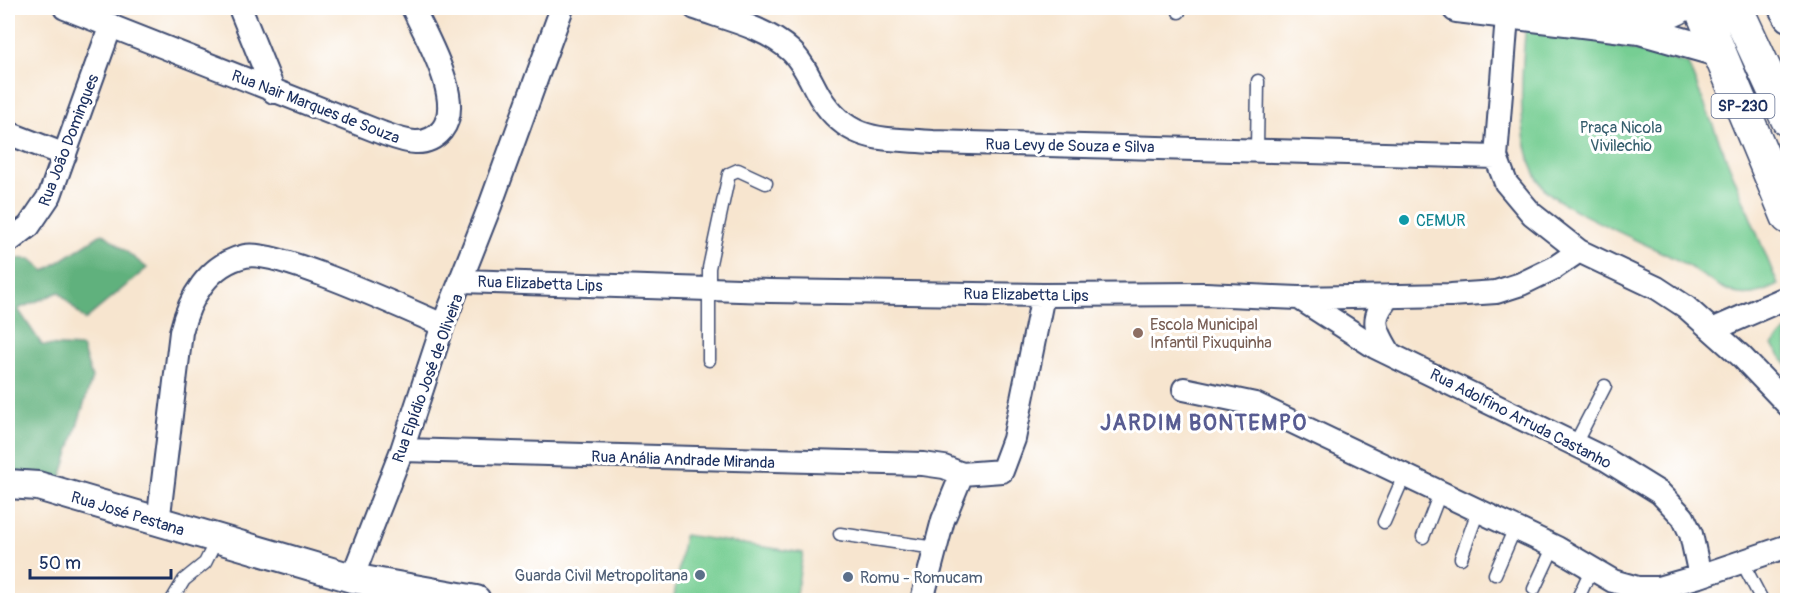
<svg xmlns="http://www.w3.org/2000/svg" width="1795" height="608" viewBox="0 0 1795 608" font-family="Pangolin,sans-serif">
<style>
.green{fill:#76ce93;stroke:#487e78;stroke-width:1.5}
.forest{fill:#60b17d;stroke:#3e706e;stroke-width:1.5}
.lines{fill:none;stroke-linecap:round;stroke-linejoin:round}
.service-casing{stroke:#3c4a6f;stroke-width:15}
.minor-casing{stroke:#3c4a6f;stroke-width:26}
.tertiary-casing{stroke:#3c4a6f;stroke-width:32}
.motorway-casing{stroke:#3c4a6f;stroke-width:36}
.service{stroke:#fff;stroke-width:12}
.minor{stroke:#fff;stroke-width:22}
.tertiary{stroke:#fff;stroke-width:28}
.motorway{stroke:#fff;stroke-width:33}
.culture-dot{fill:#0f9aa8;stroke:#fff;stroke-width:2}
.education-dot{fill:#8d6e63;stroke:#fff;stroke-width:2}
.service-dot{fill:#5c6f8a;stroke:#fff;stroke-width:2}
.labels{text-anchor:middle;stroke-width:6;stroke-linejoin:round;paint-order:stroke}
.shield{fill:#fff;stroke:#5f6d8e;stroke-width:1.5}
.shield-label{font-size:15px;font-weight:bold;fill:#1b2f5e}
.street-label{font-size:16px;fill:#1b2f5e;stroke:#fff}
.park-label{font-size:16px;fill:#365f6e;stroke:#fff}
.culture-label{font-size:16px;fill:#0d838f;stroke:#fff;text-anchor:start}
.education-label{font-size:16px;fill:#785e54;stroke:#fff;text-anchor:start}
.service-label{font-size:16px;fill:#4e5e75;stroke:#fff;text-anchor:end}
.district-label{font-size:22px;font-weight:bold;letter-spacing:1.5px;fill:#585c92;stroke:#fff}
</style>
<rect width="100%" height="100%" fill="#fff"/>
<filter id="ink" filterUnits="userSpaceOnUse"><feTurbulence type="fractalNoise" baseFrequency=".0167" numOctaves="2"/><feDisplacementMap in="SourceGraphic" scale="12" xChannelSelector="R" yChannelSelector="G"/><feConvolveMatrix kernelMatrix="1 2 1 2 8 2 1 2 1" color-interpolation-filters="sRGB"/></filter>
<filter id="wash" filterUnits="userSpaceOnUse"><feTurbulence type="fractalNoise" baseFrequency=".008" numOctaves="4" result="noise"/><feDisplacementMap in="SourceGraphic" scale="24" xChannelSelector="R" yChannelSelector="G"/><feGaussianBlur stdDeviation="1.35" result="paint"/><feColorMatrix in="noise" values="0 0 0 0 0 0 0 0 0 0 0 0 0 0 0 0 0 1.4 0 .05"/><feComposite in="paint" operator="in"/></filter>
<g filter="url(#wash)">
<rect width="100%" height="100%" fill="#f7e5cf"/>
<path class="green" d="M 1526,22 L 1688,64 L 1778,285 C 1765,291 1754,296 1739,294 C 1724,292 1697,271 1683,263 C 1655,247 1558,208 1543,187 C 1513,146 1522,71 1526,22 Z
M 1787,330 L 1787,365 L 1772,345 Z
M 684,535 L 803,553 L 795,600 L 696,600 L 674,597 Z"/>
<path class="forest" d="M 103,233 L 147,268 L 85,320 L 59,292 L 18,309 L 42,345 L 82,347 L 92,378 L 61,478 L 8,475 L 8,258 L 31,259 L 45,271 Z"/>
</g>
<g filter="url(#ink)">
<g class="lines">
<g class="service-casing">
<path id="service" d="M 1179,12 L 1179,8
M 1257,149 L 1258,81
M 709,360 L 709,268 L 729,174 L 738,170 L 766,183
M 1575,444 L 1605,386
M 1384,522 L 1404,476
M 840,534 L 935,548
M 1423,537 L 1440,493
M 1461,558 L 1478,511
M 1742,562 L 1762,600
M 1495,574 L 1515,528
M 1534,589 L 1554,546
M 172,600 L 184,580 L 205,563 L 217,539
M 1577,600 L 1592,568"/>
</g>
<g class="minor-casing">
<path id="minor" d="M 65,8 L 382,133 C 404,141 425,150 442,130 C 465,101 426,37 413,8
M 240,8 L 274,92
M 695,8 C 726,19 765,27 791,51 C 804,63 811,82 820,97 C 850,144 883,138 933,142 L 1496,157
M 1507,16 L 1496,157 L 1506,183 L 1532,214 L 1579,251 L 1657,288 L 1686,307 L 1742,357 L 1788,405
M 8,133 L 65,155
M 8,242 L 29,226 L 50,195 L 111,25
M 462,281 L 770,291 L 1043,295 L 1205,294 L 1299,298 L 1451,295 L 1496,292 L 1521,284 L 1554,268 L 1579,251
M 1299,298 L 1375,347 L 1605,459 L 1660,493 L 1683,517 L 1691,534 L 1700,576
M 1712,330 L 1788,297
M 1389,352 C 1375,329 1369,317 1390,296
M 1184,389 L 1255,404 L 1557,548 L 1613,581 L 1638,588 L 1658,588 L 1700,576 L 1788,546
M 402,450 L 923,464 L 944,467 L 962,474
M 158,523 L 181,332 C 189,299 208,264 245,256 C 277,249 407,310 443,325
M 352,578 L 402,450 L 443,325 L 490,206 L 562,8
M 922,600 L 943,520 L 962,474 L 1002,471 L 1014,439 L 1043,295"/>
</g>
<g class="tertiary-casing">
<path id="tertiary" d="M 1457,8 L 1640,30 L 1721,53
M 1783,8 L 1788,17
M 8,484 L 38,486 L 352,578 L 476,600"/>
</g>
<g class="motorway-casing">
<path id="motorway" d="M 1592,8 C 1609,30 1655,19 1677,8
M 1701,8 L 1788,217
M 1736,8 L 1788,120"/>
</g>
<use href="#service" class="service"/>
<use href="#minor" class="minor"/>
<use href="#tertiary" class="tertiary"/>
<use href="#motorway" class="motorway"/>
</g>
</g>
<circle class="culture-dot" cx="1404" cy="220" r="6"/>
<circle class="education-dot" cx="1138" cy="333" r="6"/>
<g class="service-dot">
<circle cx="700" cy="575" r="6"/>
<circle cx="848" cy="577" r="6"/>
</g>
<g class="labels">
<rect class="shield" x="1711.5" y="94" width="63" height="24" rx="4.5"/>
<g class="shield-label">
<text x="1743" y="111">SP-230</text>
</g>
<g class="street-label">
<text transform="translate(316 106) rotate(21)" y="6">Rua Nair Marques de Souza</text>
<text transform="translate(68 140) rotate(-69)" y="6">Rua João Domingues</text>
<text transform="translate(1070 145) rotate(1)" y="6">Rua Levy de Souza e Silva</text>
<text transform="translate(540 283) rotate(2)" y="6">Rua Elizabetta Lips</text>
<text transform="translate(1026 294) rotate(1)" y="6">Rua Elizabetta Lips</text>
<text transform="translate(427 378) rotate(-70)" y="6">Rua Elpídio José de Oliveira</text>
<text transform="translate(1521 418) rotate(27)" y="6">Rua Adolfino Arruda Castanho</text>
<text transform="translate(683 459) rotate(2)" y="6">Rua Anália Andrade Miranda</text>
<text transform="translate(128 513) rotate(17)" y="6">Rua José Pestana</text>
</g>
<g class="park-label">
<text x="1621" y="133">Praça Nicola<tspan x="1621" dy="18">Vivilechio</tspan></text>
</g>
<g class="culture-label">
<text x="1416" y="226">CEMUR</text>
</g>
<g class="education-label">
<text x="1150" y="330">Escola Municipal<tspan x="1150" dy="18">Infantil Pixuquinha</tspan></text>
</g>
<g class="service-label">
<text x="688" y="581">Guarda Civil Metropolitana</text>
<text x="860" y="583" text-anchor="start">Romu - Romucam</text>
</g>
<g class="district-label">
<text x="1204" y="430">JARDIM BONTEMPO</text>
</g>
</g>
<rect width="1795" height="608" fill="none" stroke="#fff" stroke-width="30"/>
<path d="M30 569v9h141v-9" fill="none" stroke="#1b2f5e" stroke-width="3"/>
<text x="39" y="569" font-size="18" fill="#1b2f5e" stroke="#ffffff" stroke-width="4.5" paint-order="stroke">50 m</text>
</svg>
